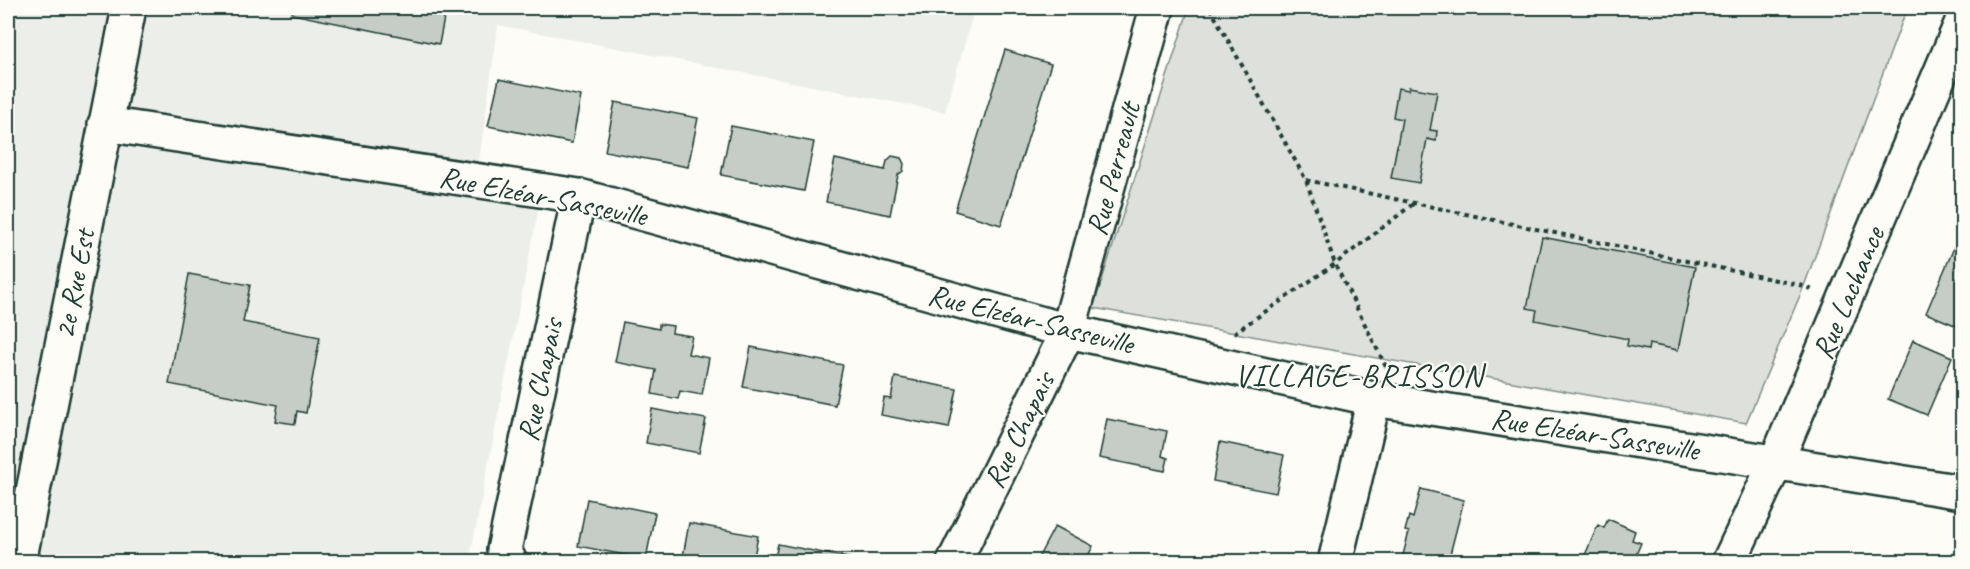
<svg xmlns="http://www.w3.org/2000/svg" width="1970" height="569" viewBox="0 0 1970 569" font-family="Caveat,sans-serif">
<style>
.built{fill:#eceee9}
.green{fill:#dde0db;stroke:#7e8e88;stroke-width:1.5}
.building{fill:#c6cdc7;stroke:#1f3d34;stroke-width:1.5}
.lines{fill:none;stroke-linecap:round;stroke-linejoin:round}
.minor-casing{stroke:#1f3d34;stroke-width:38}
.path{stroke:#1f3d34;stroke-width:4;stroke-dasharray:4.5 4.5;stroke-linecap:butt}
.minor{stroke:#fdfcf7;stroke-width:33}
.labels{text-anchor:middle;stroke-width:4.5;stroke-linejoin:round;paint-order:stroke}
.street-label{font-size:30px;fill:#1f3d34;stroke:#fdfcf7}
.neighbourhood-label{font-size:32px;letter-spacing:1.5px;fill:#1f3d34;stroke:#fdfcf7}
</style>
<rect width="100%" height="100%" fill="#fdfcf7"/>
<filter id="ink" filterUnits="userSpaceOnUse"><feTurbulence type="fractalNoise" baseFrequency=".0167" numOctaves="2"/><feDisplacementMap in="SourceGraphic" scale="12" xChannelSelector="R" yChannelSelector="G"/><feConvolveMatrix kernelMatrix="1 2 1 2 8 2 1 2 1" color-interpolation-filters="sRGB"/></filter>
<g filter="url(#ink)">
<path class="built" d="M 8,8 L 975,8 L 945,112 L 498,25 L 476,183 L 541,196 L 469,562 L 8,561 Z"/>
<path class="green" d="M 1189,8 L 1907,8 L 1804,286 L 1746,423 L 1093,308 Z"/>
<path class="building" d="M 293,8 L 446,8 L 439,44 L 292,14 Z
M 1005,50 L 1051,64 L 1001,225 L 955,211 Z
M 499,79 L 581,96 L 572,143 L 488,126 Z
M 1409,87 L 1437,92 L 1430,130 L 1437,131 L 1436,141 L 1427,139 L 1419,183 L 1391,178 L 1402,119 L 1393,117 L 1398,88 L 1409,90 Z
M 615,102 L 698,118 L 688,167 L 605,151 Z
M 731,126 L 814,142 L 804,191 L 721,175 Z
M 892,156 L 901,158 L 904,164 L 903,171 L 898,175 L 890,215 L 826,202 L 835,159 L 885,170 L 887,161 Z
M 1542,237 L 1695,267 L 1678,350 L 1649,344 L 1648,350 L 1627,346 L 1628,339 L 1535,320 L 1537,310 L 1527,308 Z
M 1956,243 L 1962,245 L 1962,328 L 1926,313 Z
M 189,274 L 250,285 L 243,322 L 320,337 L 306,413 L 297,411 L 295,424 L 275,421 L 278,405 L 169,384 Z
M 623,322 L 659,329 L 659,324 L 673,326 L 672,333 L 692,336 L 688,354 L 709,358 L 702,395 L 680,391 L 678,399 L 652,394 L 656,370 L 615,362 Z
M 1913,340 L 1952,357 L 1927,415 L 1888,399 Z
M 751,347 L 843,365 L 835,405 L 743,387 Z
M 895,377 L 957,389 L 949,428 L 881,415 L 884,398 L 891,399 Z
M 652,409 L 706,419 L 699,453 L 646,443 Z
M 1107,419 L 1167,431 L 1162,456 L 1168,458 L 1165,471 L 1099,458 Z
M 1220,442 L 1284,455 L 1276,493 L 1213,481 Z
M 1421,489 L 1464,500 L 1448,562 L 1406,562 L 1407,557 L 1403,555 L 1409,532 L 1405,531 L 1409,516 L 1413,518 Z
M 587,499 L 655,513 L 646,559 L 578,546 Z
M 1608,519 L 1635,531 L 1632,540 L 1641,543 L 1633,562 L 1582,562 L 1598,525 L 1604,528 Z
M 689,523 L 758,536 L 753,562 L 682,562 Z
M 1055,526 L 1093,546 L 1085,562 L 1036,562 Z
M 778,544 L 854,559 L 853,562 L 774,562 Z"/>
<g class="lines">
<g class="minor-casing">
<path id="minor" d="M 105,124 L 579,196 L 1068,331 L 1374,399 L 1962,492
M 19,562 L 129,8
M 510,562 L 504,550 L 579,196
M 954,562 L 1068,331 L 1157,8
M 1335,562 L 1374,399
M 1729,562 L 1776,462 L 1962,22"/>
</g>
<path class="path" d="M 1210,8 L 1306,180 L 1335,264 L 1386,367
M 1306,180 L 1804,286 L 1815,291
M 1234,333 L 1335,264 L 1413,204"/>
<use href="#minor" class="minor"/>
</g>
</g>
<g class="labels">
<g class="street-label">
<text transform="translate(1113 169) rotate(-75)" y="10">Rue Perreault</text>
<text transform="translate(543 196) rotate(11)" y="10">Rue Elzéar-Sasseville</text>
<text transform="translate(74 284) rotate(-79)" y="10">2e Rue Est</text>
<text transform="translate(1848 293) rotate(-67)" y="10">Rue Lachance</text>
<text transform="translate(1031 319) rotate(14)" y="10">Rue Elzéar-Sasseville</text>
<text transform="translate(540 380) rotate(-78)" y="10">Rue Chapais</text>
<text transform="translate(1019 430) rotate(-64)" y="10">Rue Chapais</text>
<text transform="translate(1595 434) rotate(9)" y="10">Rue Elzéar-Sasseville</text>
</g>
<g class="neighbourhood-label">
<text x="1359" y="386">VILLAGE-BRISSON</text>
</g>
</g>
<rect width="1970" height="569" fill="none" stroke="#fdfcf7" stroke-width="30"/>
<rect x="15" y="15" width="1940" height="539" fill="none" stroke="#1f3d34" stroke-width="2" filter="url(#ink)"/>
</svg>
